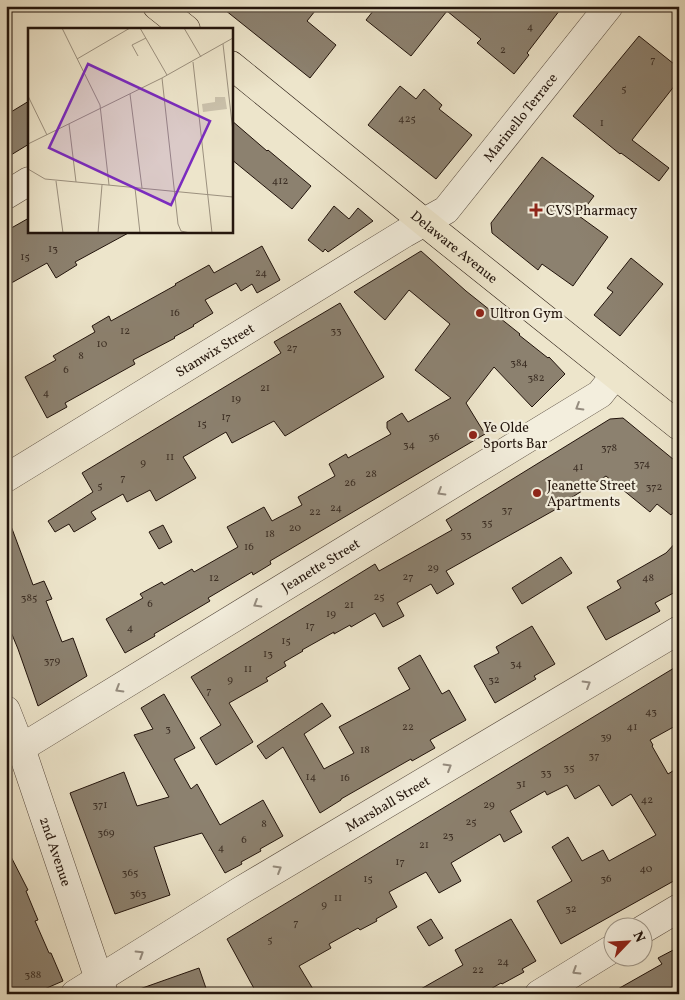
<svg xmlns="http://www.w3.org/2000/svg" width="685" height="1000" viewBox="0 0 685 1000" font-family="Vollkorn,serif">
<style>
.building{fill:#8c816f;stroke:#22140c}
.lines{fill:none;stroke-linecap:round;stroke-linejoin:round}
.minor-casing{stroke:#55483c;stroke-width:29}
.major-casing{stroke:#22140c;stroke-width:29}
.minor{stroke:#f3eedd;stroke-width:28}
.major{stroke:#ede5cb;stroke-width:28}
.oneway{stroke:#958c7f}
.poi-dot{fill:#8f2418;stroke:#f3eedd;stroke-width:2}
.labels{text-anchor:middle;stroke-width:4.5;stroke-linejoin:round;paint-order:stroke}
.number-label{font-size:11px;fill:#3c2f25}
.street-label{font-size:14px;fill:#22140c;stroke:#f3eedd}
.poi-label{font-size:14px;fill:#22140c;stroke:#f3eedd;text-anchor:start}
.inset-road{fill:none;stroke:#9c917f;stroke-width:1}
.view{fill:#7b2cbf;fill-opacity:0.15;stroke:#7b2cbf;stroke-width:2.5}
.inset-edge{fill:none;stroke:#22140c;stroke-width:2.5}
</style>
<rect width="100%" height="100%" fill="#ede5cb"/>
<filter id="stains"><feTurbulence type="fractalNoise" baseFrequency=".004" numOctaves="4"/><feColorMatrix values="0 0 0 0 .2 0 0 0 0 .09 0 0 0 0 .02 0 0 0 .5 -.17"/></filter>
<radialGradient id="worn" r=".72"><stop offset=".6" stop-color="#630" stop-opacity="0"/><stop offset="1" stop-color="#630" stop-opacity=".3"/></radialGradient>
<path class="building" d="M 220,6 L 319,6 L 307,21 L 336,45 L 310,78 Z
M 377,6 L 563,6 L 527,53 L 529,55 L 514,74 L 477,43 L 481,39 L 447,11 L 411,56 L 366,20 Z
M 639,36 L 679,68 L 679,80 L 632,140 L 669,168 L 659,181 L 621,153 L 620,154 L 573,116 Z
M 400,86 L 416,99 L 424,89 L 442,105 L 439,109 L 472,135 L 436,179 L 368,125 Z
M 29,101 L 29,144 L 6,158 L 6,115 Z
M 231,120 L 267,151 L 268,150 L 311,186 L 292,209 L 231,159 Z
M 542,157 L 594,196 L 579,216 L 608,237 L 573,286 L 542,264 L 538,270 L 492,233 L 491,223 Z
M 334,206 L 349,219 L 358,208 L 373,221 L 328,252 L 325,249 L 323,252 L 308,240 Z
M 29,218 L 29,231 L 132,231 L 75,262 L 77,265 L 56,278 L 47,263 L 6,286 L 6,231 Z
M 262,246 L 280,280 L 257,293 L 252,284 L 241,291 L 236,283 L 205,300 L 213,313 L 193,325 L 194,326 L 174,337 L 175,338 L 133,360 L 135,364 L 65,403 L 67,407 L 47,418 L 25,377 L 56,360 L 53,356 L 95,332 L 92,326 L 109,316 L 111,321 L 176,285 L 175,284 L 209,265 L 214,273 Z
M 421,251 L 466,291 L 520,334 L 519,335 L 548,358 L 549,357 L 565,374 L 532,407 L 494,367 L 466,403 L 485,434 L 270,561 L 271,564 L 253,575 L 252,572 L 208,598 L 210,601 L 154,634 L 155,636 L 125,653 L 106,619 L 143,598 L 140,594 L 162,582 L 164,585 L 192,569 L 194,572 L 238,547 L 227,527 L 264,507 L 272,521 L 302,505 L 298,497 L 335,476 L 329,464 L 346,454 L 348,458 L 391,434 L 387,428 L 387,422 L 402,413 L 408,422 L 451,398 L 415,370 L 450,324 L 409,290 L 385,320 L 354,292 Z
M 631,258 L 663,284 L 620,336 L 594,315 L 613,292 L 607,288 Z
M 340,303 L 384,377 L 285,436 L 274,421 L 232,443 L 226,432 L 183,457 L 196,478 L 170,493 L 156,501 L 150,490 L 127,502 L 123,494 L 91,512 L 96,519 L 74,532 L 69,524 L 55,532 L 48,521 L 93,492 L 82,473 L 281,353 L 274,342 Z
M 623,418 L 679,464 L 679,506 L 671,515 L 657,504 L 650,512 L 606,476 L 566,501 L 567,503 L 446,571 L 454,584 L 437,594 L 431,584 L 397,603 L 404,616 L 383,627 L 375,613 L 351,627 L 350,625 L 334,634 L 334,632 L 302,650 L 303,651 L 284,662 L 286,666 L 266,678 L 268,681 L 229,703 L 253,742 L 216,765 L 200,738 L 221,725 L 191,677 L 375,564 L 379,571 L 452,530 L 446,520 L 610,419 Z
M 6,518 L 8,518 L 33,585 L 44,581 L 52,599 L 46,601 L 62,642 L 73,638 L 87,676 L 38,706 L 18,649 L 6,620 Z
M 163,525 L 172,542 L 159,549 L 149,532 Z
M 679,539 L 679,590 L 655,603 L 660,611 L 606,640 L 587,607 L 621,588 L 617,581 L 666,553 Z
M 561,557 L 572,573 L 522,604 L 512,588 Z
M 532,626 L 555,664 L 534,676 L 536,679 L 495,703 L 474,666 L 499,653 L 496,647 Z
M 420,655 L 442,694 L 449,690 L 466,720 L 430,740 L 435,748 L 412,761 L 411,759 L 341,799 L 341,800 L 320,813 L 283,747 L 266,759 L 257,746 L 322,703 L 331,716 L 304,734 L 324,769 L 354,753 L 339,727 L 410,689 L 398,668 Z
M 679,665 L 679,724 L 650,740 L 653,745 L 652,746 L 668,774 L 679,767 L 679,878 L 561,944 L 537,901 L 572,881 L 552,847 L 568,837 L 582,861 L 603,850 L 609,861 L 656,835 L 631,794 L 612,806 L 599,785 L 575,799 L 567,785 L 547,795 L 545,791 L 510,811 L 522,832 L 504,842 L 500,834 L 451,863 L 461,881 L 439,893 L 426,872 L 389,892 L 397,907 L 376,919 L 377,921 L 360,930 L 358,928 L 329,944 L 331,948 L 299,966 L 316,994 L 257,994 L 227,939 Z
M 164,694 L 195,748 L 174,759 L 191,789 L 197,784 L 220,825 L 263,800 L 283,836 L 260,849 L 261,851 L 241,862 L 242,864 L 225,873 L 202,833 L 154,847 L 170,895 L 115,914 L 70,793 L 124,772 L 137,806 L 169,797 L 134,735 L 153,729 L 141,708 Z
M 6,847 L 28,890 L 26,891 L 38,920 L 35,921 L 49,953 L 51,953 L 63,981 L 33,994 L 14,994 L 6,976 Z
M 431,919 L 443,938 L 429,946 L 417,927 Z
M 511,919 L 536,961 L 522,969 L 524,972 L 502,984 L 501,983 L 482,994 L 412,994 L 463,965 L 455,950 Z
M 679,947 L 679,994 L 609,994 L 662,964 L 658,958 Z
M 199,968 L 208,994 L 134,994 L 134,991 Z"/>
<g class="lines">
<g class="minor-casing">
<g id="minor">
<path d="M 6,195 L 29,181"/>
<path id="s1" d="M 6,478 L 405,233 L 446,210 L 609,6"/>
<path id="s2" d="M 6,710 L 21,748 L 104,994"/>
<path id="s3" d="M 21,748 L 600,394 L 615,375"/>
<path d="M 642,930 L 679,908"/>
<path id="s4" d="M 75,994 L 240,891 L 679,630"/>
<path d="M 539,994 L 612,949"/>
</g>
</g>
<g class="major-casing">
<g id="major">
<path d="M 157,6 L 186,29"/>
<path id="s5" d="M 231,65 L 425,223 L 679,426"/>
</g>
</g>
<use href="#minor" class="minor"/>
<use href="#major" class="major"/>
</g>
<defs><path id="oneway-chevron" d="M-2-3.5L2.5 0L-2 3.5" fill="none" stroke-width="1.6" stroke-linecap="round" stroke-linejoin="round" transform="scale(1.25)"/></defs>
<g class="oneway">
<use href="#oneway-chevron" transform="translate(579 407) rotate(149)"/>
<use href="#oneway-chevron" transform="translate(441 492) rotate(149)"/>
<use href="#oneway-chevron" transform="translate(257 604) rotate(149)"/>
<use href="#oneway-chevron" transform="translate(587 684) rotate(-31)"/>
<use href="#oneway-chevron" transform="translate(119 689) rotate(149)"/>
<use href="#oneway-chevron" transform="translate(448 767) rotate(-31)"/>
<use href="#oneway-chevron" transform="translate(278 869) rotate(-31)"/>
<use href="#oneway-chevron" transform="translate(140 954) rotate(-32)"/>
<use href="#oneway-chevron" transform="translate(576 971) rotate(148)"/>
</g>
<g class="poi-dot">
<path d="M533.5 202.5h5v5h5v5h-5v5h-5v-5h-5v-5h5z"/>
<circle cx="480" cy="313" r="5"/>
<circle cx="473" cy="435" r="5"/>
<circle cx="537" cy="493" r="5"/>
</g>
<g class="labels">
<g class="number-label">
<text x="530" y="30">4</text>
<text x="503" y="53">2</text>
<text x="653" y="63">7</text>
<text x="624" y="92">5</text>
<text x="407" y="122">425</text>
<text x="602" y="126">1</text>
<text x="280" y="184">412</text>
<text x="53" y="252">13</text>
<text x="25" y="260">15</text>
<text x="261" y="276">24</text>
<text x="175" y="316">16</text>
<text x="125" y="334">12</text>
<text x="336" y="334">33</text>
<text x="102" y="347">10</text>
<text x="292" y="351">27</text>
<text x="81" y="359">8</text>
<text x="519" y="366">384</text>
<text x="66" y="373">6</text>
<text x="536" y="381">382</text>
<text x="265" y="391">21</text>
<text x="46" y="396">4</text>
<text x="236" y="402">19</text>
<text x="226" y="420">17</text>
<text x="202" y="427">15</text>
<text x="434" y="440">36</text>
<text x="409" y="448">34</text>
<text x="609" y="451">378</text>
<text x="170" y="460">11</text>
<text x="143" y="466">9</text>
<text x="642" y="467">374</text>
<text x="578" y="470">41</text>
<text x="371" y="477">28</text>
<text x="123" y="481">7</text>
<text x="350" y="486">26</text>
<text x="100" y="489">5</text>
<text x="654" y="490">372</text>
<text x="336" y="511">24</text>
<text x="507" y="513">37</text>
<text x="315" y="515">22</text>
<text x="487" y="526">35</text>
<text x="295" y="531">20</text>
<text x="270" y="537">18</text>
<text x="466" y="538">33</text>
<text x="249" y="550">16</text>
<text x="433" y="571">29</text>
<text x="408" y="580">27</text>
<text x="214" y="581">12</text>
<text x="648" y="581">48</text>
<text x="379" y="600">25</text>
<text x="29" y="601">385</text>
<text x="150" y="607">6</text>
<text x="349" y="608">21</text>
<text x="331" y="617">19</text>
<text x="310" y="629">17</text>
<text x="130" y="631">4</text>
<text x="286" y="644">15</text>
<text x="268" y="657">13</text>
<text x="52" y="664">379</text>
<text x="516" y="667">34</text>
<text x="248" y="672">11</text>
<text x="230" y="683">9</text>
<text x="494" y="683">32</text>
<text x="209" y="694">7</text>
<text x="651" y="715">43</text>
<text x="408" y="730">22</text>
<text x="632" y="730">41</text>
<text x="168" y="732">3</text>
<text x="606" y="740">39</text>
<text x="365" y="753">18</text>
<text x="594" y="759">37</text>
<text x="569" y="771">35</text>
<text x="546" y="776">33</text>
<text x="311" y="780">14</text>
<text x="345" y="781">16</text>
<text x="521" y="787">31</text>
<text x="647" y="803">42</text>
<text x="100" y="808">371</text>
<text x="489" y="808">29</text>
<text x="471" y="825">25</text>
<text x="264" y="827">8</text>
<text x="106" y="836">369</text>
<text x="448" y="839">23</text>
<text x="244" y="843">6</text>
<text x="424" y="848">21</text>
<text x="221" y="851">4</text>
<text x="400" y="865">17</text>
<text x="646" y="872">40</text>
<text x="130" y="876">365</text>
<text x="368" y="882">15</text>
<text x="606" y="882">36</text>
<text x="138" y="897">363</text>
<text x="338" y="901">11</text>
<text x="324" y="908">9</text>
<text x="571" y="912">32</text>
<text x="296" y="926">7</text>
<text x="270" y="943">5</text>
<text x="503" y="965">24</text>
<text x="478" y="973">22</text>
<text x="33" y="978">388</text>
</g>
<g class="street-label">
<text dy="5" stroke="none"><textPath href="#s1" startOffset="634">Marinello Terrace</textPath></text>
<text dy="5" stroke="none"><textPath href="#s5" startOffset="288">Delaware Avenue</textPath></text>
<text dy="5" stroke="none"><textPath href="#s1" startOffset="245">Stanwix Street</textPath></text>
<text dy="5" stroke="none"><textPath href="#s3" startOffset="351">Jeanette Street</textPath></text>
<text dy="5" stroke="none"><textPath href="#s4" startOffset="366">Marshall Street</textPath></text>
<text dy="5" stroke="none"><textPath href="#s2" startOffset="150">2nd Avenue</textPath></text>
</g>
<g class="poi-label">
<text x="546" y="215">CVS Pharmacy</text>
<text x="490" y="318">Ultron Gym</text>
<text x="483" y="432">Ye Olde<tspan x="483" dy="16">Sports Bar</tspan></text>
<text x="547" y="490">Jeanette Street<tspan x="547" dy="16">Apartments</tspan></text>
</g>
</g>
<g transform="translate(28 28)">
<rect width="205" height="205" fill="#ede5cb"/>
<path d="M 187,69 L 197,69 L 199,81 L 175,84 L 174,76 L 187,74 Z" fill="#cac1ab"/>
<path class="inset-road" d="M 34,0 L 72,77 L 81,157M 112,0 L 139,47M 156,0 L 173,29M 195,16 L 205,104M 110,28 L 104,17 L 118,10M 49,31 L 102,0M 165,34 L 184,205M 134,50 L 150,196 L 153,203 L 162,205M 102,66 L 114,160M 0,68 L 19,107M 41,96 L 48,154M 0,116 L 134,50 L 205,10M 0,141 L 17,151 L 205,169M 28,153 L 35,205M 107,160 L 112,205M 70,205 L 74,157"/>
<path class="view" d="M 60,36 L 182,93 L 143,177 L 21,120 Z"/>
<rect width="205" height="205" class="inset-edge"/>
</g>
<rect width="685" height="1000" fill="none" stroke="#ede5cb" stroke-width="25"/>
<rect x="8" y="8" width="670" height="985" fill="none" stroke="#22140c" stroke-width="2.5"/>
<rect x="12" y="12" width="660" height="975" fill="none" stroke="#22140c"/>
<g transform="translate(628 942) rotate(65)"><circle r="24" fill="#f3eedd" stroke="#9f9789"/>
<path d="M0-4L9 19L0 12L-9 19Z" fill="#8f2418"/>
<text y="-8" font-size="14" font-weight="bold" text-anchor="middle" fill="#22140c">N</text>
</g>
<rect width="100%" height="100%" filter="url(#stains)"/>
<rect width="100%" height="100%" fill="url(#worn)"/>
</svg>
